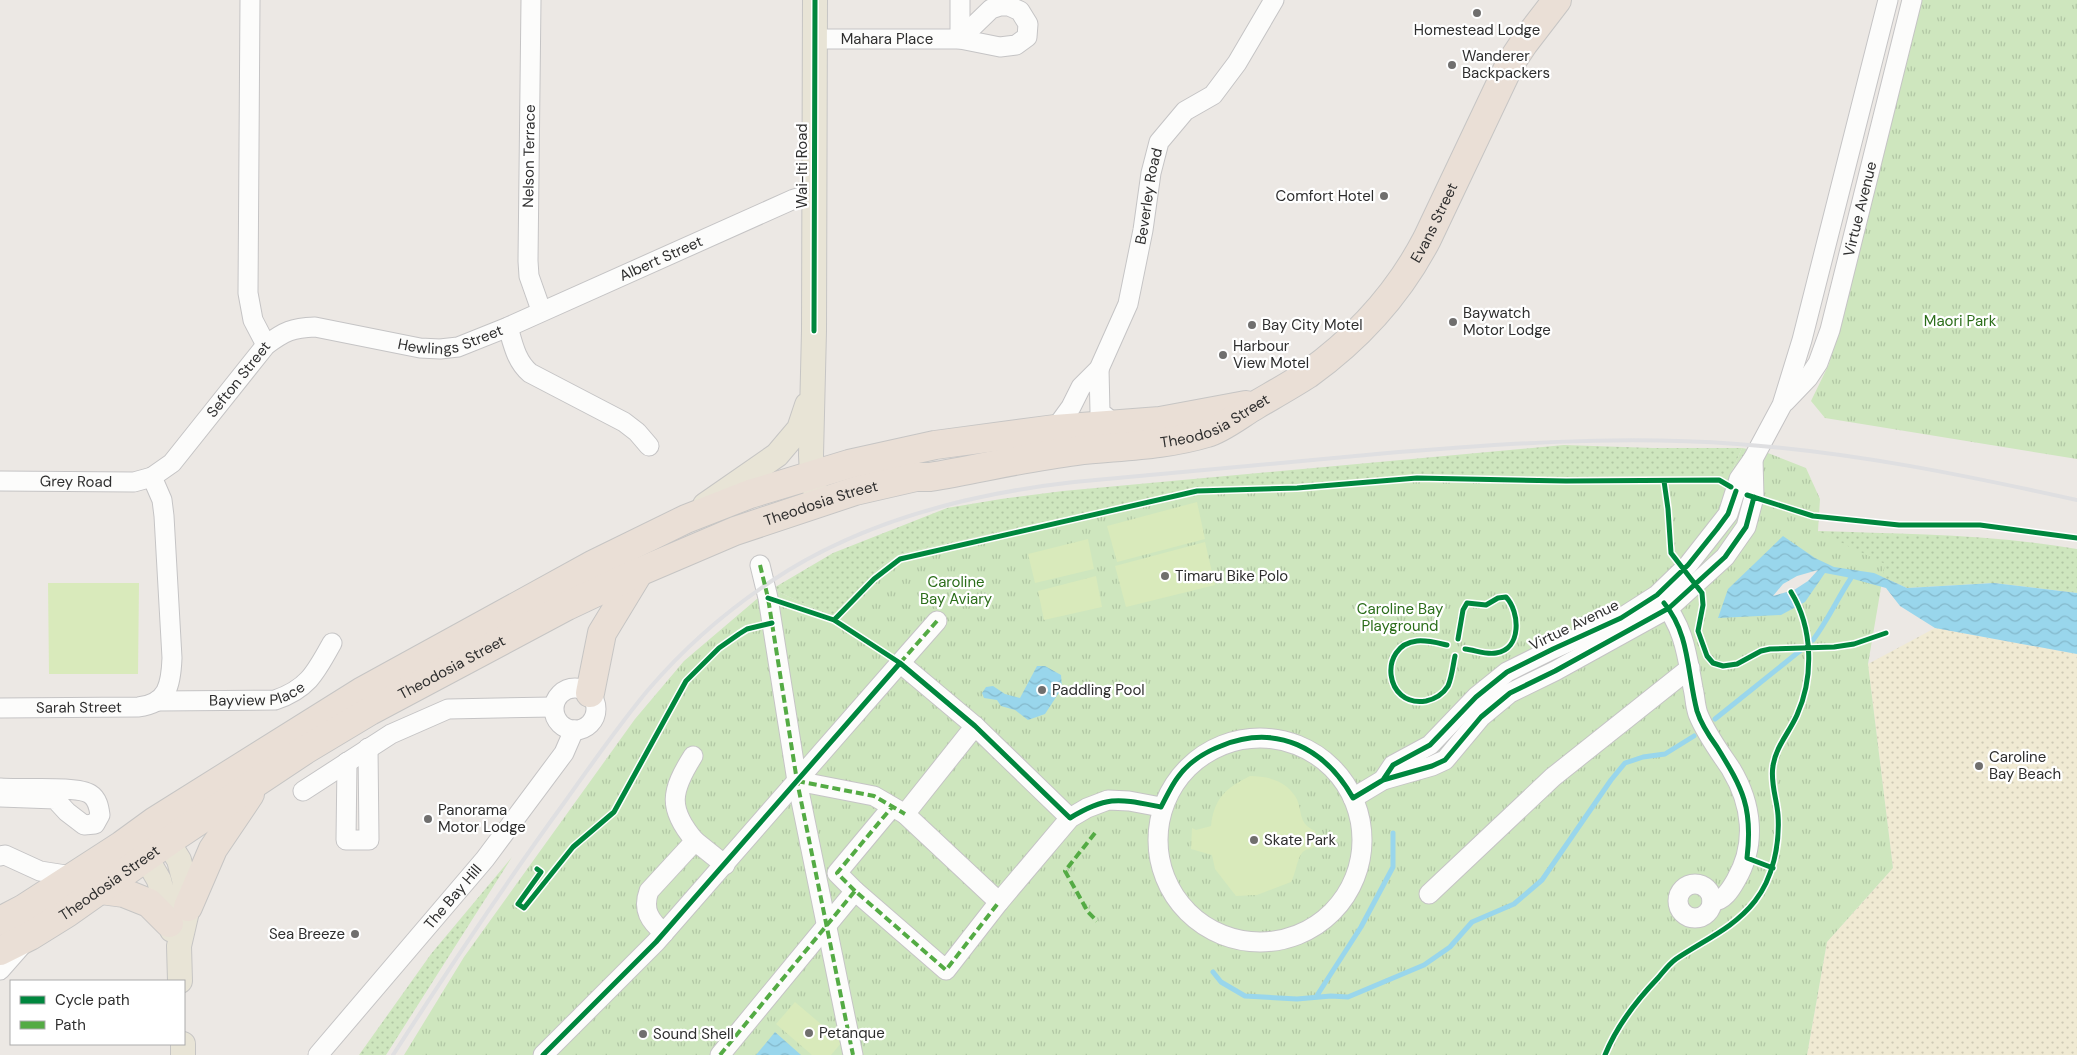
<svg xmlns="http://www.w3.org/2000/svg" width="2077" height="1055" viewBox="0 0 2077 1055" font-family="'DM Sans',sans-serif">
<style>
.grass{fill:url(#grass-dots)}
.sand{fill:url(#sand-dots)}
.park{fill:url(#park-tufts)}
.pitch{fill:#d9eabb}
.water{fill:url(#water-waves)}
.pier{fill:#ece8e4}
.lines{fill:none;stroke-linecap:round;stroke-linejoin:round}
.stream{stroke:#99d6ec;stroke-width:5}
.minor-casing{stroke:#c5c4c5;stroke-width:21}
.major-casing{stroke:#c6c5c4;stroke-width:26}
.highway-casing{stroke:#c6c5c4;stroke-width:30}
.minor{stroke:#fcfcfb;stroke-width:19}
.major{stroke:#e8e4d6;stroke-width:24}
.highway{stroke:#eadfd6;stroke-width:28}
.rail{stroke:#dfdfe1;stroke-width:4}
.quiet{stroke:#54ab44;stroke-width:4;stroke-dasharray:8 4;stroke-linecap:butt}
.cycleway-casing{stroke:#fff;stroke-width:8}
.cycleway{stroke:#00873e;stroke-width:5}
.poi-dot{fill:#706f6e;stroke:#fff;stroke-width:2}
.labels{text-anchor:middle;stroke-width:4.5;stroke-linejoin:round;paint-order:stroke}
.poi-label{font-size:15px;fill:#2e2e2e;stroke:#fff;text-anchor:start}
.street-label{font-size:15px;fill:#2e2e2e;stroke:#fff}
.park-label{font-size:15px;fill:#2c6e1b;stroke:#fff}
</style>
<defs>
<pattern id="grass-dots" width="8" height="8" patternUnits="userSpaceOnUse" patternTransform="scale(1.25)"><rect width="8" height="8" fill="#cee6be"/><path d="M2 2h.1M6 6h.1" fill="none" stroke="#b1c6a4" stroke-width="1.8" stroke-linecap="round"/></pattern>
<pattern id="sand-dots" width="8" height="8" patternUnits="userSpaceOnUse" patternTransform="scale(1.25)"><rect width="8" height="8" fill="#f0ead3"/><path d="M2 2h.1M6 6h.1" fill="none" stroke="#cec9b5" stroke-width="1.8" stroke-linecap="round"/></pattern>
<pattern id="park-tufts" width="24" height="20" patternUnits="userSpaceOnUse" patternTransform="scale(1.25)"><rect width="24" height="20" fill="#cee6be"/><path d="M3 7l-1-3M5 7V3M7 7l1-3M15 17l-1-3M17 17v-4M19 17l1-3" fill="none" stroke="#b1c6a4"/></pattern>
<pattern id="water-waves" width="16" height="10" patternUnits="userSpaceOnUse" patternTransform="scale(1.25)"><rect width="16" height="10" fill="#99d6ec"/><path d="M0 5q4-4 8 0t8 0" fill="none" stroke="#84b8cb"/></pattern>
</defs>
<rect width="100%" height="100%" fill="#ece8e4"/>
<path class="grass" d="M 1564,445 L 1653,448 L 1742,448 L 1730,476 L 1382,478 L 1272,486 L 1205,487 L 903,553 L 883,564 L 833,617 L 772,589 L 833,553 L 947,508 L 1001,499 L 1063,491 Z
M 1818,531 C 1904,534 1991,534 2077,549 L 2077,593 L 1994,583 L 1907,588 L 1882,577 Z
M 512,857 L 386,1055 L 359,1055 L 431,954 Z"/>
<path class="sand" d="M 1935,628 L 2077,654 L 2077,1055 L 1807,1055 L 1827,942 L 1893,868 L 1868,664 Z"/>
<path class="park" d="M 1922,0 L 2077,0 L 2077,459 L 1825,418 L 1811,401 L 1829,364 Z
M 1742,448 L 1768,453 L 1806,468 L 1820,499 L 1818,531 L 1885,564 L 1868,664 L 1893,868 L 1827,942 L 1807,1055 L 404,1055 L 464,957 L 635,719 L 684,661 L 758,598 L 772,589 L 833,617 L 883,564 L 903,553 L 1205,487 L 1272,486 L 1382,478 L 1730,476 Z"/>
<path class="pitch" d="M 1197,502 L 1205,539 L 1117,562 L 1107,526 Z
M 1088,539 L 1094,569 L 1035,583 L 1028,554 Z
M 1205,542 L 1215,585 L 1126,607 L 1115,566 Z
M 1096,576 L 1102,607 L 1044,620 L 1038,591 Z
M 48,583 L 139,583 L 138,674 L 49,674 Z
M 1250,776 C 1266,776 1285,780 1295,796 C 1304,810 1296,822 1315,831 L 1318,844 C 1314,849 1309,848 1304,851 C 1297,856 1296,874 1291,882 L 1257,895 L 1236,896 L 1215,869 L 1212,855 L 1191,849 L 1192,828 L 1196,830 L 1211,826 C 1214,798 1226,788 1250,776 Z
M 795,1002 L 842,1042 L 831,1055 L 812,1055 L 776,1024 Z"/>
<path class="water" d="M 1783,536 L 1815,558 L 1834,567 L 1874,573 L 1907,588 L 1994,583 L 2077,593 L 2077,654 L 1935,628 L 1900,606 L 1886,588 L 1846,577 L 1825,573 L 1805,602 L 1781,615 L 1718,618 L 1728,589 Z
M 1037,666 L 1045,666 L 1061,675 L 1062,688 L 1045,714 L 1028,720 L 1015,710 L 1001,706 L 997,700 L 984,698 L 982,693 L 986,687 L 993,686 L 1005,694 L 1020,698 Z
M 775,1032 L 801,1055 L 756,1055 Z"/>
<path class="pier" d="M 1818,570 L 1808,581 L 1794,590 L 1773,596 L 1783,584 L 1797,576 Z"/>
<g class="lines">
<path class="stream" d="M 1813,640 C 1828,620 1837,599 1851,578
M 1715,719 L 1801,650
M 1213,972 L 1221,982 L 1245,996 L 1297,999 L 1331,996 L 1348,997 L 1424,965 L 1450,947 L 1472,922 L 1514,904 L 1542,880 L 1611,780 L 1625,763 L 1643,757 L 1665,754 L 1694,736
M 1316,997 L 1361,927 L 1393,867 L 1393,833"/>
<g class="minor-casing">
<g id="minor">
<path d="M 250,0 L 248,293 L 253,320 L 266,345"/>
<path d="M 531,0 L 528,261 L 529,276 L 541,310"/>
<path d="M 960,0 L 960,39"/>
<path id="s1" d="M 815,39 L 960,39 L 1000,47 L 1016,45 L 1027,37 L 1028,24 L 1020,11 L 1009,6 L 1000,6 L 991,9 L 960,39"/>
<path d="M 508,327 C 513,344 516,361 530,373 L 624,422 L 637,432 L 649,446"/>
<path d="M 1099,369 L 1100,412 L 1116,425"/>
<path id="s2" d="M 1785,402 L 1808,378 L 1818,363 L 1830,330 L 1912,0"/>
<path id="s3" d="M 1055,429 L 1071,407 L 1081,387 L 1099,369 L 1128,304 L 1143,230 L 1151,173 L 1159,142 L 1185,111 L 1213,95 L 1237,63 L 1274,0"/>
<path id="s4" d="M 0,481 L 134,482 L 152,477 L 172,463 L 266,345 C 285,331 292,328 315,327 L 420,348 L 440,349 L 458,347 L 508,327 L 794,199 L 814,193"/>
<path d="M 760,565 L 768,598 L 797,781 L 853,1055"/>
<path d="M 1661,600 C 1684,626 1687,655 1693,688 C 1695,696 1695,705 1698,714 C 1706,734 1719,751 1731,769 C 1752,804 1757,844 1736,880 C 1731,889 1723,902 1712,901"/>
<path d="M 900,663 L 937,621"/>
<circle cx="575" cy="709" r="21"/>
<path id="s5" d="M 157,701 L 275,700 C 308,689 316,672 332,643"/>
<path id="s6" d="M 0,708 L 138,707 C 168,704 171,684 172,658 L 164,516 L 162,500 L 152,477"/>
<path d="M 975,726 L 905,814 L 999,902"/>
<circle cx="1260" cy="840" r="102"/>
<path d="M 347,762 L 346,840 L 369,840 L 368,748"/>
<path d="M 1383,780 L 1393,765 L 1430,745 L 1476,697 L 1507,672 L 1553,649 L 1621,618 L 1657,595 L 1688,565 L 1728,514 L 1739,479 L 1753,459 L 1782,405 L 1802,340 L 1888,0"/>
<path d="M 797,781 L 874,796 L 905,814"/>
<path d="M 0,788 C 20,790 77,785 90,794 C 98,799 99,808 100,815 L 95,824 L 84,825 L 67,812 L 55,799 L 0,797"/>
<path d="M 303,791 L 391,734 L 448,709 L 553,707"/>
<path d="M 1353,798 L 1383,780 L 1432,766 L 1445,760 L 1481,717 L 1510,693 L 1555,671 L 1669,608 L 1725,557 L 1746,527 L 1754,497 L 1753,459"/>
<path d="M 695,841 L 725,865"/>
<path d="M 0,856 L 5,855 L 40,871 L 72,876"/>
<circle cx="1695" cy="901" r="17"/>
<path d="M 855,891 L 837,873 L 892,807"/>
<path d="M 1429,894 L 1553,777 L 1690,668"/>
<path d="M 664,933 C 650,921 642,910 649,891 L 695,841 C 667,808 671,791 693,756"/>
<path d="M 0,970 L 22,945"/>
<path id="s7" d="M 318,1055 L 485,859 L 564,753 L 574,730"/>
<path d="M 543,1055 L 656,942 L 900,663 L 975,726 L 1070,818"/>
<path d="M 720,1055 L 855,891 L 946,970 L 999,902 L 1070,818 L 1087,808 L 1108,800 L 1129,801 L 1161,807"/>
</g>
</g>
<g class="major-casing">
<path id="major" d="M 815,0 L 814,331 L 811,455 L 812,475 L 816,494
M 705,505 L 777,455 L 799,429 L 807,405
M 158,826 L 179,860 L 184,879 L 188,907 L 179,946 L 180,981
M 137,842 L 159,880 L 172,930
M 183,1044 L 183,1055"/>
</g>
<g class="highway-casing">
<g id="highway">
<path d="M 590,693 L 602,633 L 639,572"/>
<path d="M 101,890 L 124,893 L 149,903 L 169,923"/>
<path d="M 188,907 L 213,849 L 250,794"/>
<path d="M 0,921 L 23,909 L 122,845 L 155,821 L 361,692 L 594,564 L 686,519 L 750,494 L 849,464 L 935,445 L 1055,429 L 1160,421 L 1246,405"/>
<path id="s8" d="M 0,951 L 30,936 L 67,913 L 179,834 L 305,750 L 370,711 L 567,606 L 639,572 L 735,531 L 855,491 L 916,477 L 930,477 C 978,469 1027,457 1076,451 C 1120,446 1164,446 1207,433 C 1222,429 1242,413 1256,405 C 1273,395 1291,385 1308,374 C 1358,338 1399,293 1427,239 L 1510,64 L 1524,43 L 1557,0"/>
</g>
</g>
<use href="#minor" class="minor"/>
<use href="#major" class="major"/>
<use href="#highway" class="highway"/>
<path class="rail" d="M 393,1055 C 448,970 504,885 564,803 C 591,765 618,726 648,690 C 683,649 725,612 770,582 C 860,521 968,494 1074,482 C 1175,472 1276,463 1377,454 C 1497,444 1617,435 1737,444 C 1852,452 1964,475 2077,500"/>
<path class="quiet" d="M 760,565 L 768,598 L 797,781 L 853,1055
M 900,663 L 937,621
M 797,781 L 874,796 L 905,814
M 1095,833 L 1065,871 L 1088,912 L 1097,921
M 855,891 L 837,873 L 892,807
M 720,1055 L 855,891 L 946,970 L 999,902"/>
<g class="cycleway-casing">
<path id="cycleway" d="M 814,331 L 815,0
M 1664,481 L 1668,509 L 1671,553 L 1702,593 L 1703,605 L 1698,631 L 1707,656 L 1713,663 L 1723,666 L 1737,664 L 1761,651 L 1770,649 L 1834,647 L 1854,644 L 1886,633
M 1747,495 L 1813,516 L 1899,525 L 1980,525 L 2077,538
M 768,598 L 834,620 L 900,663
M 1664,603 C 1690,634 1687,673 1697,711 C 1701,724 1709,736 1717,747 C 1743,789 1753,808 1747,858 L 1773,868
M 834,620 L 874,579 L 900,559 L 1197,491 L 1297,488 L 1417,478 L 1566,481 L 1719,480 L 1731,487
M 1458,639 L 1463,610 L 1467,603 L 1486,605 L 1498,598 L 1506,597 C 1520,612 1522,649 1496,653 C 1486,655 1475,650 1465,649
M 1447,645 C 1438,643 1427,640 1417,641 C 1378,645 1384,708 1426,701 C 1435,699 1443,694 1448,686 C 1452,677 1453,665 1455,656
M 1383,780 L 1393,765 L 1430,745 L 1476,697 L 1507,672 L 1553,649 L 1621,618 L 1657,595 L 1688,565 L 1717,529 L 1728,514 L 1736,491
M 537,869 L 541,872 L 518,904 L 524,908 L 573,847 L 614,812 L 686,681 L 719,648 L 739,634 L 747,629 L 772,623
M 543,1055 L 656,942 L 900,663 L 975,726 L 1070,818 C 1108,795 1119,799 1161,807 C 1166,798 1171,786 1178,777 C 1188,763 1205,752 1221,746 C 1276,723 1325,748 1353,798 L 1383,780 L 1432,766 L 1445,760 L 1481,717 L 1510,693 L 1555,671 L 1669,608 L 1725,557 L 1746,527 L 1754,497
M 1605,1055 C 1617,1025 1636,1001 1658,978 C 1664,971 1669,964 1676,959 C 1704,940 1734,928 1755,901 C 1773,878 1780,844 1778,815 C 1777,800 1770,782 1773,766 C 1776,746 1789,733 1797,715 C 1814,677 1813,628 1791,592"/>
</g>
<use href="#cycleway" class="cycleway"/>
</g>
<g class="poi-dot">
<circle cx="1477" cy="13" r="5"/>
<circle cx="1452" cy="65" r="5"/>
<circle cx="1384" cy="196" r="5"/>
<circle cx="1453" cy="322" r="5"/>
<circle cx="1252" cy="325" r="5"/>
<circle cx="1223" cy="355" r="5"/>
<circle cx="1165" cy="576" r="5"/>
<circle cx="1042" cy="690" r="5"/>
<circle cx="1979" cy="766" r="5"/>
<circle cx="428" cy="819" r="5"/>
<circle cx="1254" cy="840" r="5"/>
<circle cx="355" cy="934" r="5"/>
<circle cx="809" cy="1033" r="5"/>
<circle cx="643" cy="1034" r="5"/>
</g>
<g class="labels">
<g class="poi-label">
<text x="1477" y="35" text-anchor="middle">Homestead Lodge</text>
<text x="1462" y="61">Wanderer<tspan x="1462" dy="17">Backpackers</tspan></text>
<text x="1374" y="201" text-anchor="end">Comfort Hotel</text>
<text x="1463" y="318">Baywatch<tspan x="1463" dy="17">Motor Lodge</tspan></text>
<text x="1262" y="330">Bay City Motel</text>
<text x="1233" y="351">Harbour<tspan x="1233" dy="17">View Motel</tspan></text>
<text x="1175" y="581">Timaru Bike Polo</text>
<text x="1052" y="695">Paddling Pool</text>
<text x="1989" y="762">Caroline<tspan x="1989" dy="17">Bay Beach</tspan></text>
<text x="438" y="815">Panorama<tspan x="438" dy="17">Motor Lodge</tspan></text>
<text x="1264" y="845">Skate Park</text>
<text x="345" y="939" text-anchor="end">Sea Breeze</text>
<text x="819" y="1038">Petanque</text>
<text x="653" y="1039">Sound Shell</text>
</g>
<g class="street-label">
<text dy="5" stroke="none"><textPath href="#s1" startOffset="72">Mahara Place</textPath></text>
<text transform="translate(529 156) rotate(-89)" y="5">Nelson Terrace</text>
<text transform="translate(802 166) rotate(-90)" y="5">Wai-Iti Road</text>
<text dy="5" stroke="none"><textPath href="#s3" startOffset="256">Beverley Road</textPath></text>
<text dy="5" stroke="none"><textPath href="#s2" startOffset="211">Virtue Avenue</textPath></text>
<text dy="5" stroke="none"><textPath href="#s8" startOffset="1649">Evans Street</textPath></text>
<text dy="5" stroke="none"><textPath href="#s4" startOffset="748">Albert Street</textPath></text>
<text dy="5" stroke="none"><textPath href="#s4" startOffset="520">Hewlings Street</textPath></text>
<text dy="5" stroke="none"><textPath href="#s4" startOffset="284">Sefton Street</textPath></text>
<text dy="5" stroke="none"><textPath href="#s8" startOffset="1344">Theodosia Street</textPath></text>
<text dy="5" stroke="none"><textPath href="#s4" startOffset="76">Grey Road</textPath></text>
<text dy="5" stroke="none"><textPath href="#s8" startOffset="939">Theodosia Street</textPath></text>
<text transform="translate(1574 625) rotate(-26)" y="5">Virtue Avenue</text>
<text dy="5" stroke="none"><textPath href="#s8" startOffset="534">Theodosia Street</textPath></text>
<text dy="5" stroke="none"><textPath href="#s5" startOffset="101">Bayview Place</textPath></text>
<text dy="5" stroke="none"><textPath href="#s6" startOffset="79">Sarah Street</textPath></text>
<text dy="5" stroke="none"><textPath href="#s8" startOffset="129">Theodosia Street</textPath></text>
<text dy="5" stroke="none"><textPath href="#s7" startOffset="208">The Bay Hill</textPath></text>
</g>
<g class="park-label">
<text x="1960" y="326">Maori Park</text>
<text x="956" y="587">Caroline<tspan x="956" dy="17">Bay Aviary</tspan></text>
<text x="1400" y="614">Caroline Bay<tspan x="1400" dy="17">Playground</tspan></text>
</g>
</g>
<rect x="10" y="980" width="175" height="65" fill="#ffffff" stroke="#ababab"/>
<rect x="20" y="996" width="25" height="8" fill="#00873e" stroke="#ababab"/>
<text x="55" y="1005" font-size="15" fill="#2e2e2e">Cycle path</text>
<rect x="20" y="1021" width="25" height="8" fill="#54ab44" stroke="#ababab"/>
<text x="55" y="1030" font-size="15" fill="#2e2e2e">Path</text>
</svg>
